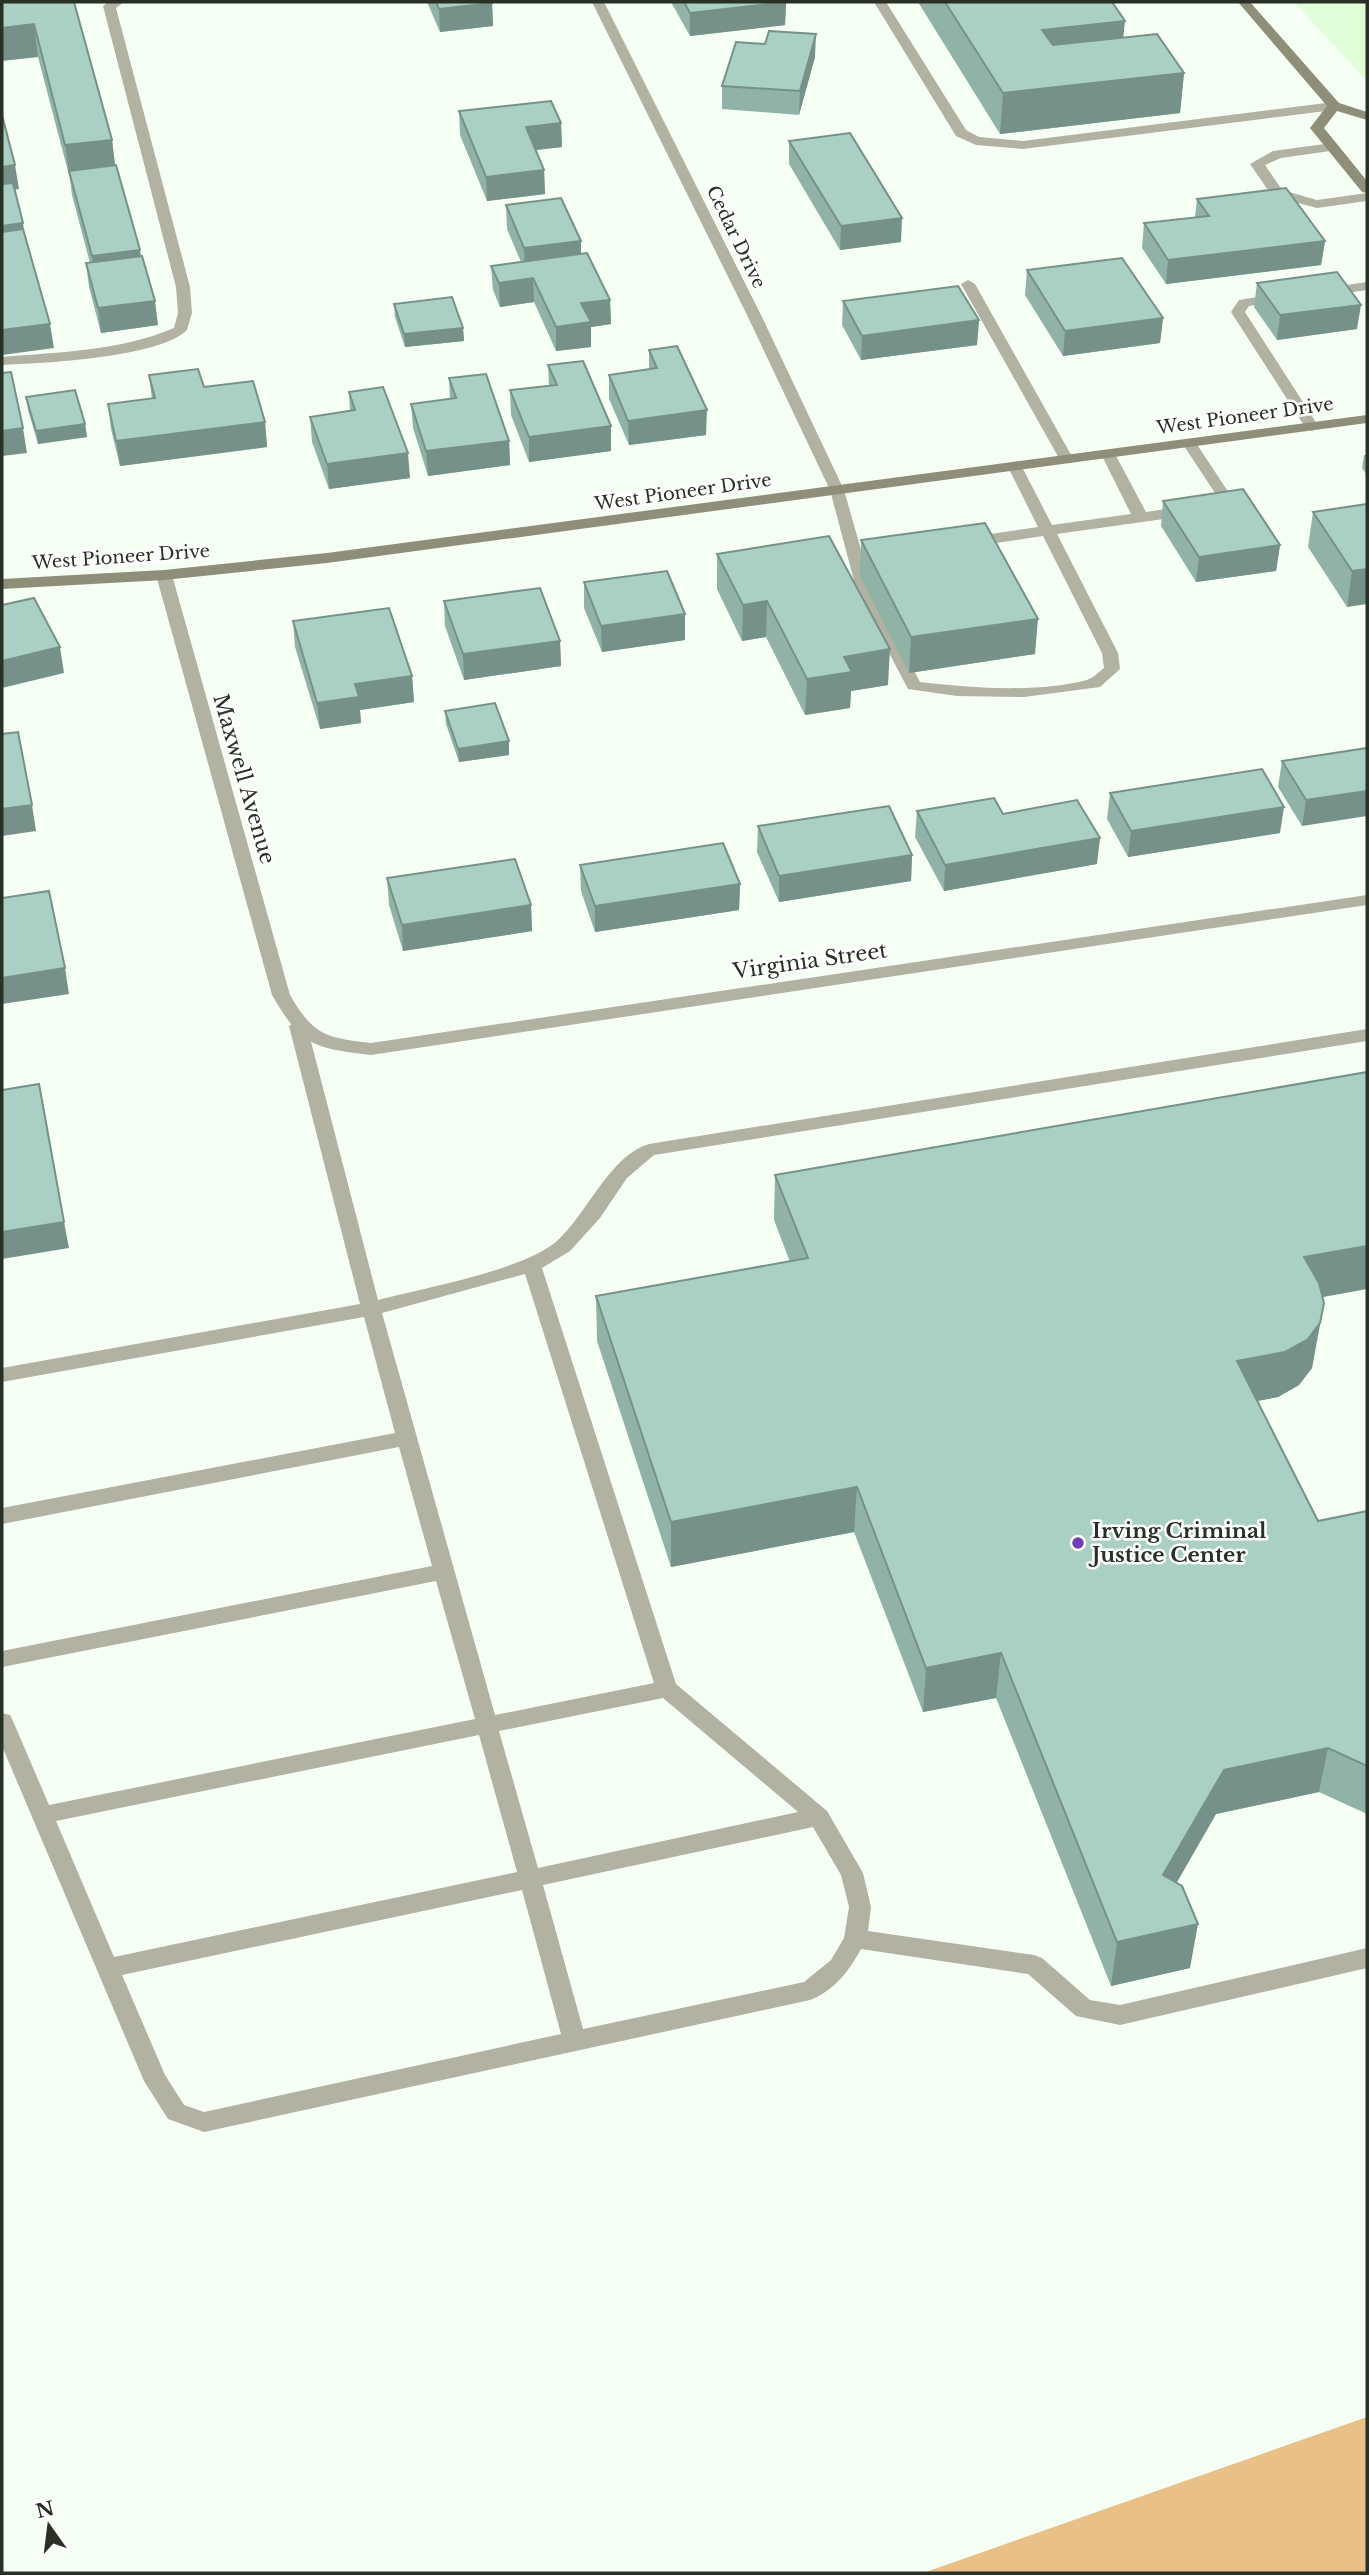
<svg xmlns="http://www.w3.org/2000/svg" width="1369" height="2575" viewBox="0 0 1369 2575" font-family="'Libre Baskerville',serif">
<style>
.built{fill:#e1feda}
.green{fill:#e8c088}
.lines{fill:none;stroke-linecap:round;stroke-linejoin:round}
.service{fill:#b2b2a3;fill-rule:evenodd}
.minor{fill:#b2b2a3;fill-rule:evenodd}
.secondary{fill:#8e8e79;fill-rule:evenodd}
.wall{fill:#91b3a7}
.shaded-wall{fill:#769288}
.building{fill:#a9d0c2;stroke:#769288;stroke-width:2}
.poi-dot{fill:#703eb5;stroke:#fff;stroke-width:2.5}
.labels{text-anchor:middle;stroke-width:5;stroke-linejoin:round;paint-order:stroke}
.far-street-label{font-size:18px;fill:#293126;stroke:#fff}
.street-label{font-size:21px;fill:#293126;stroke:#fff}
.poi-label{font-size:21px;font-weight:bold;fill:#293126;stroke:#fff;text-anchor:start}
</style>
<rect width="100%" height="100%" fill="#f5fff3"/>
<path class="built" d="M 1294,2 L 1367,2 L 1367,81 Z"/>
<path class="green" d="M 1367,2417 L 1367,2573 L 923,2573 Z"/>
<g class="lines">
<path class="service" d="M 108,2 L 124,2 L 116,8 L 190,287 L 192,313 L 187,330 C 159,358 42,363 2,365 L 2,357 C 60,352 120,351 174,328 L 178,313 L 176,287 L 103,6 Z
M 874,2 L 886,2 L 966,130 L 979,137 L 1023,141 L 1334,102 L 1340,106 L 1334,110 L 1023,149 L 976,145 L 956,136 Z
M 1332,143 L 1337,144 L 1337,150 L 1281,158 L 1265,165 L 1282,190 L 1317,200 L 1367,193 L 1367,201 L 1317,208 L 1272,196 L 1250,164 L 1273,151 Z
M 968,280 L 975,284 L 1074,460 L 1072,463 L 1062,463 L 1060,460 L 961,284 Z
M 1367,282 L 1367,290 L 1325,296 L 1318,292 L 1325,288 Z
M 1281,293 L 1286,294 L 1286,300 L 1249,306 L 1245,312 L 1319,427 L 1312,431 L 1305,427 L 1231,312 L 1239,300 Z
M 1189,439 L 1194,440 L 1231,496 L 1234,505 L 1231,508 L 1215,512 L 1207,507 L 1218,502 L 1217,496 L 1182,443 Z
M 1108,450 L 1115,454 L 1146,512 L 1185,506 L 1193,511 L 1185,516 L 1057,534 L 1118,653 L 1120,669 L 1100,687 L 1024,697 L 957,696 L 908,689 L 857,592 L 830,490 L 832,487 L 837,486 L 844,490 L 873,592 L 920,682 C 970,688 1038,693 1087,680 C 1093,678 1099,672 1104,668 L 1102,653 L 1043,536 L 969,547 L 961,542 L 969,537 L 1038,527 L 1008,467 L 1015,463 L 1022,467 L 1052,525 L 1131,514 L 1101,454 Z
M 298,1020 L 307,1026 L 378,1300 C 424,1288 524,1270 557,1241 C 587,1214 610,1155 649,1144 L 1367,1029 L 1367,1041 L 654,1155 L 627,1178 L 600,1218 L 570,1251 L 542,1268 L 676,1684 L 827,1811 L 863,1873 L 871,1907 L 868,1931 L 1034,1955 L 1042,1958 L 1090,2000 L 1120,2005 L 1367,1948 L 1367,1968 L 1120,2025 L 1076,2016 L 1028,1974 L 861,1949 C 849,1971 834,1991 810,2000 L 204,2132 L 168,2119 L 144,2081 L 2,1746 L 2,1713 L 10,1715 L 13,1721 L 49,1805 L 475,1719 L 436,1581 L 2,1667 L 2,1651 L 432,1566 L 399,1447 L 2,1524 L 2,1508 L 395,1433 L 364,1317 L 2,1382 L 2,1368 L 360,1304 L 289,1026 ZM 525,1274 L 654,1683 L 495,1715 L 382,1313 ZM 663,1698 L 798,1812 L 538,1868 L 499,1731 ZM 479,1735 L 517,1872 L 114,1957 L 56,1821 ZM 813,1827 L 841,1875 L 849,1907 L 844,1938 L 831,1960 L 804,1982 L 583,2029 L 543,1885 ZM 522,1890 L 561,2034 L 204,2112 L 184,2105 L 165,2075 L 122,1975 Z"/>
<path class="minor" d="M 592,2 L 604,2 L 761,315 L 844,490 L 842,493 L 837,494 L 830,490 L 747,315 Z
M 164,570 L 172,575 L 290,995 C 313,1035 326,1038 371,1043 L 1367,895 L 1367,905 L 371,1055 C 314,1048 302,1047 272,995 L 156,575 Z"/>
<path class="secondary" d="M 1238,2 L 1250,2 L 1339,103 L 1367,112 L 1367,120 L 1337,111 L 1324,128 L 1367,181 L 1367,193 L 1362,192 L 1310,128 L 1327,106 Z
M 1367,415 L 1367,423 L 327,563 L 164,580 L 2,589 L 2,579 L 164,570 L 327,553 Z"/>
</g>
<path class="wall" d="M 2,2 L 74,2 L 112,140 L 115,165 L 141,256 L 158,325 L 101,333 L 89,287 L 86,263 L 90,263 L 72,195 L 70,179 L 38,57 Z
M 427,2 L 492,2 L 493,26 L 440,32 Z
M 671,2 L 786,2 L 785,25 L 690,36 Z
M 918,2 L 1112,2 L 1123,38 L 1184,73 L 1180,113 L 1000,134 Z
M 765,44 L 815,57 L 799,115 L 722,109 L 722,86 Z
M 459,111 L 561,123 L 562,147 L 536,150 L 544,170 L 545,194 L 487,201 L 460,135 Z
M 789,141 L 901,242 L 840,250 L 789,164 Z
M 1197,199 L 1325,241 L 1321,265 L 1166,284 L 1142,248 L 1144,223 L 1195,217 Z
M 506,205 L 581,241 L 581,254 L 610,300 L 611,324 L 591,327 L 591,347 L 556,351 L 534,302 L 500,307 L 493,290 L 491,266 L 521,262 L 507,229 Z
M 1027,270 L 1163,318 L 1160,343 L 1063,356 L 1025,295 Z
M 1257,283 L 1357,329 L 1277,340 L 1254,307 Z
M 843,301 L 979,320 L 977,345 L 861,360 L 842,325 Z
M 394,304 L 463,328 L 464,341 L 405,347 L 395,317 Z
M 649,350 L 706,435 L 629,445 L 609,399 L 609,375 L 649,369 Z
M 548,365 L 611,451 L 529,462 L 511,415 L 510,390 L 549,385 Z
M 149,375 L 204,387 L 265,422 L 267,447 L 120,466 L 111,429 L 108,404 L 152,399 Z
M 449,378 L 509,441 L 510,465 L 428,476 L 413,428 L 411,404 L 450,399 Z
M 349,392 L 410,478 L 329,489 L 312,442 L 310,417 L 350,411 Z
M 26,397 L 85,424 L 87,437 L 38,444 L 28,410 Z
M 1364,455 L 1367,455 L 1367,475 L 1362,468 Z
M 1163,501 L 1280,545 L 1276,571 L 1196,582 L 1161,526 Z
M 1367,504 L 1347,607 L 1308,547 L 1313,512 Z
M 861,540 L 1035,654 L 909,673 L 860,576 Z
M 717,554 L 888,685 L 851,691 L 850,708 L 805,715 L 766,637 L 742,641 L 717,589 Z
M 584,582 L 685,640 L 602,652 L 584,608 Z
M 444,601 L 560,641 L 561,666 L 464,680 L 445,626 Z
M 293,621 L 412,676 L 414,702 L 360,710 L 361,723 L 320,729 L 295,647 Z
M 445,711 L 509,741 L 509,755 L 459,762 L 446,724 Z
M 1367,748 L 1302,826 L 1278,787 L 1282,761 Z
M 1110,793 L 1280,833 L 1128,857 L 1107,819 Z
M 917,811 L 1003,814 L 1097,864 L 944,891 L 915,837 Z
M 758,826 L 912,855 L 911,881 L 779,902 L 757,852 Z
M 580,865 L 740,884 L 739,910 L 595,932 L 581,891 Z
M 387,878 L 531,905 L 532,931 L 403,951 L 389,905 Z
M 775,1175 L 1323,1297 L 1312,1368 L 1299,1385 L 1278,1397 L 1257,1401 L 1318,1521 L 1367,1511 L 1367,1814 L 1319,1792 L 1216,1814 L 1176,1883 L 1190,1968 L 1111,1986 L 996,1698 L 923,1712 L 854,1532 L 671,1567 L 597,1341 L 596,1296 L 790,1262 L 774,1220 Z"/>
<path class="shaded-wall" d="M 786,2 L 785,25 L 690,36 L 690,13 Z
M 492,3 L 493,26 L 440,32 L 439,9 Z
M 1125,21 L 1121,60 L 1039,69 L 1042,30 Z
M 34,24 L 38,57 L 2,61 L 2,28 Z
M 816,34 L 815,57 L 799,115 L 800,91 Z
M 1184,73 L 1180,113 L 1000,134 L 1003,93 Z
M 561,123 L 562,147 L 527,151 L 526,127 Z
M 112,140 L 116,173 L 69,171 L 70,179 L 65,145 Z
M 15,165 L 19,189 L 2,191 L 2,167 Z
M 544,170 L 545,194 L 487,201 L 486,177 Z
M 902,218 L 901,242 L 840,250 L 841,226 Z
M 23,223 L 26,247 L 2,250 L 2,226 Z
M 581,241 L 581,265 L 525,272 L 524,248 Z
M 1325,241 L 1321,265 L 1166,284 L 1168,260 Z
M 140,250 L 143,274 L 95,280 L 92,256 Z
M 533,278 L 534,302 L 500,307 L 499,283 Z
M 610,300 L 611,324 L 591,327 L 591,347 L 556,351 L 556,327 L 581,303 Z
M 155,301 L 158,325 L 101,333 L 98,308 Z
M 1361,305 L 1357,329 L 1277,340 L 1280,315 Z
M 1163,318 L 1160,343 L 1063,356 L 1065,331 Z
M 979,320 L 977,345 L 861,360 L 862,336 Z
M 50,324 L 54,348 L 2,355 L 2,330 Z
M 463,328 L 464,341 L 405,347 L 404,334 Z
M 707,410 L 706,435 L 629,445 L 628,421 Z
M 265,422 L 267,447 L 120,466 L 116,441 Z
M 85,424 L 87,437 L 38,444 L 36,431 Z
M 611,426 L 611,451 L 529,462 L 529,437 Z
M 23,428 L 27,453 L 2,456 L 2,431 Z
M 509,441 L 510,465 L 428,476 L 426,451 Z
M 408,453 L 410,478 L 329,489 L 327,464 Z
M 1280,545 L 1276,571 L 1196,582 L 1199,557 Z
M 1367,569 L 1367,604 L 1347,607 L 1352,571 Z
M 767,601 L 766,637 L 742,641 L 743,605 Z
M 685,614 L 685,640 L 602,652 L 601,626 Z
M 1038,619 L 1035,654 L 909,673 L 911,637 Z
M 560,641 L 561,666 L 464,680 L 463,654 Z
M 60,647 L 64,673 L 2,688 L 2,661 Z
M 890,649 L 888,685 L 851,691 L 850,708 L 805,715 L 807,679 L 844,657 Z
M 412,676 L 414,702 L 360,710 L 361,723 L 320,729 L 317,703 L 355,684 Z
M 509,741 L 509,755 L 459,762 L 458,749 Z
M 1367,791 L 1367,816 L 1302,826 L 1306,800 Z
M 32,805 L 36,831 L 2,836 L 2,809 Z
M 1284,807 L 1280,833 L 1128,857 L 1131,831 Z
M 1100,838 L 1097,864 L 944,891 L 945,865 Z
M 912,855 L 911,881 L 779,902 L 779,876 Z
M 740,884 L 739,910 L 595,932 L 595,906 Z
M 531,905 L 532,931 L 403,951 L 402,925 Z
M 65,968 L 69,994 L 2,1004 L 2,978 Z
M 64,1222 L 69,1248 L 2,1259 L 2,1232 Z
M 1367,1246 L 1367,1289 L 1296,1302 L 1304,1257 Z
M 1324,1303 L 1312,1368 L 1299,1385 L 1278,1397 L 1230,1406 L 1237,1361 Z
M 857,1487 L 854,1532 L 671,1567 L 671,1522 Z
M 1001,1653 L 996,1698 L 923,1712 L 926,1668 Z
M 1328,1748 L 1319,1792 L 1216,1814 L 1156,1919 L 1163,1875 L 1224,1770 Z
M 1198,1924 L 1190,1968 L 1111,1986 L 1117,1942 Z"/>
<path class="building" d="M 2,2 L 74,2 L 112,140 L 65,145 L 34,24 L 2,28 Z
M 436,2 L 492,2 L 492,3 L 439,9 Z
M 684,2 L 786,2 L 690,13 Z
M 945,2 L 1112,2 L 1125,21 L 1042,30 L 1053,45 L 1157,34 L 1184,73 L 1003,93 Z
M 769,31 L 816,34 L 800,91 L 722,86 L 736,42 L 765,44 Z
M 551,101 L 561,123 L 526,127 L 544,170 L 486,177 L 459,111 Z
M 2,115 L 15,165 L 2,167 Z
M 850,133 L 902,218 L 841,226 L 789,141 Z
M 116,165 L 140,250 L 92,256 L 69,171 Z
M 13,183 L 23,223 L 2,226 L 2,184 Z
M 1286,188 L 1325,241 L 1168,260 L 1144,223 L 1209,216 L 1197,199 Z
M 561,198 L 581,241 L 524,248 L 506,205 Z
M 23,229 L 50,324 L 2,330 L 2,232 Z
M 587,253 L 610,300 L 581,303 L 591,322 L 556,327 L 533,278 L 499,283 L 491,266 Z
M 142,256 L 155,301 L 98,308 L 86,263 Z
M 1122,258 L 1163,318 L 1065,331 L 1027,270 Z
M 1337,272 L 1361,305 L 1280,315 L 1257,283 Z
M 958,286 L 979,320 L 862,336 L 843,301 Z
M 452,297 L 463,328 L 404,334 L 394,304 Z
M 677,346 L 707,410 L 628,421 L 609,375 L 657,368 L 649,350 Z
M 583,361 L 611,426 L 529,437 L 510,390 L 557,385 L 548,365 Z
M 198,369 L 204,387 L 253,381 L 265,422 L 116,441 L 108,404 L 155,398 L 149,375 Z
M 11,372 L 23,428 L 2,431 L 2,373 Z
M 486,374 L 509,441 L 426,451 L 411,404 L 456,398 L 449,378 Z
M 383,387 L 408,453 L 327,464 L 310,417 L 355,410 L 349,392 Z
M 75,390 L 85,424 L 36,431 L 26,397 Z
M 1243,489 L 1280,545 L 1199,557 L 1163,501 Z
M 1367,504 L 1367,569 L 1352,571 L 1313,512 Z
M 985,523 L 1038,619 L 911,637 L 861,540 Z
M 829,536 L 890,649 L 844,657 L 852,672 L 807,679 L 767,601 L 743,605 L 717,554 Z
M 667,571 L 685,614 L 601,626 L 584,582 Z
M 540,588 L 560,641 L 463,654 L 444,601 Z
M 34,598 L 60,647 L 2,661 L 2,605 Z
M 389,608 L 412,676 L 355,684 L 359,697 L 317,703 L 293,621 Z
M 495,703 L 509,741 L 458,749 L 445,711 Z
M 18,732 L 32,805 L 2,809 L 2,734 Z
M 1367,748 L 1367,791 L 1306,800 L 1282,761 Z
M 1262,769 L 1284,807 L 1131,831 L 1110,793 Z
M 994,798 L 1003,814 L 1077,800 L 1100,838 L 945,865 L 917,811 Z
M 889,806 L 912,855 L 779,876 L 758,826 Z
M 723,843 L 740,884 L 595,906 L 580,865 Z
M 515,859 L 531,905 L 402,925 L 387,878 Z
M 49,891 L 65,968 L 2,978 L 2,898 Z
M 1367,1072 L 1367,1246 L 1304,1257 L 1319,1283 L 1324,1303 L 1320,1323 L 1307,1340 L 1285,1352 L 1237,1361 L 1318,1521 L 1367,1511 L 1367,1766 L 1328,1748 L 1224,1770 L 1163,1875 L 1182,1886 L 1198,1924 L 1117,1942 L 1001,1653 L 926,1668 L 857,1487 L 671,1522 L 596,1296 L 808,1258 L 775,1175 Z
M 39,1084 L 64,1222 L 2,1232 L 2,1090 Z"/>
<circle class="poi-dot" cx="1078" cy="1543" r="7"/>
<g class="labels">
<g class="far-street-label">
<text transform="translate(736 237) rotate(64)" y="6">Cedar Drive</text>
<text transform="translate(1245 416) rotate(-8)" y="6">West Pioneer Drive</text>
<text transform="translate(683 492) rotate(-8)" y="6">West Pioneer Drive</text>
<text transform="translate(121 557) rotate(-4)" y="6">West Pioneer Drive</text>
</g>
<g class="street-label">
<text transform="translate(244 779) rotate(74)" y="7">Maxwell Avenue</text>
<text transform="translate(810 961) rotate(-8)" y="7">Virginia Street</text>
</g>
<g class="poi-label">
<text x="1092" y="1538">Irving Criminal<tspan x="1092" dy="24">Justice Center</tspan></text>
</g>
</g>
<rect width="1369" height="2575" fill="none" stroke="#293126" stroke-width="7"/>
<g transform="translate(49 2526) rotate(346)" stroke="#ffffff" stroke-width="5" paint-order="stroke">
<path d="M0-5L12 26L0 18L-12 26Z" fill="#293126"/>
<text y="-10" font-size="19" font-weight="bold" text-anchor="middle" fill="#293126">N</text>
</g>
</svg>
